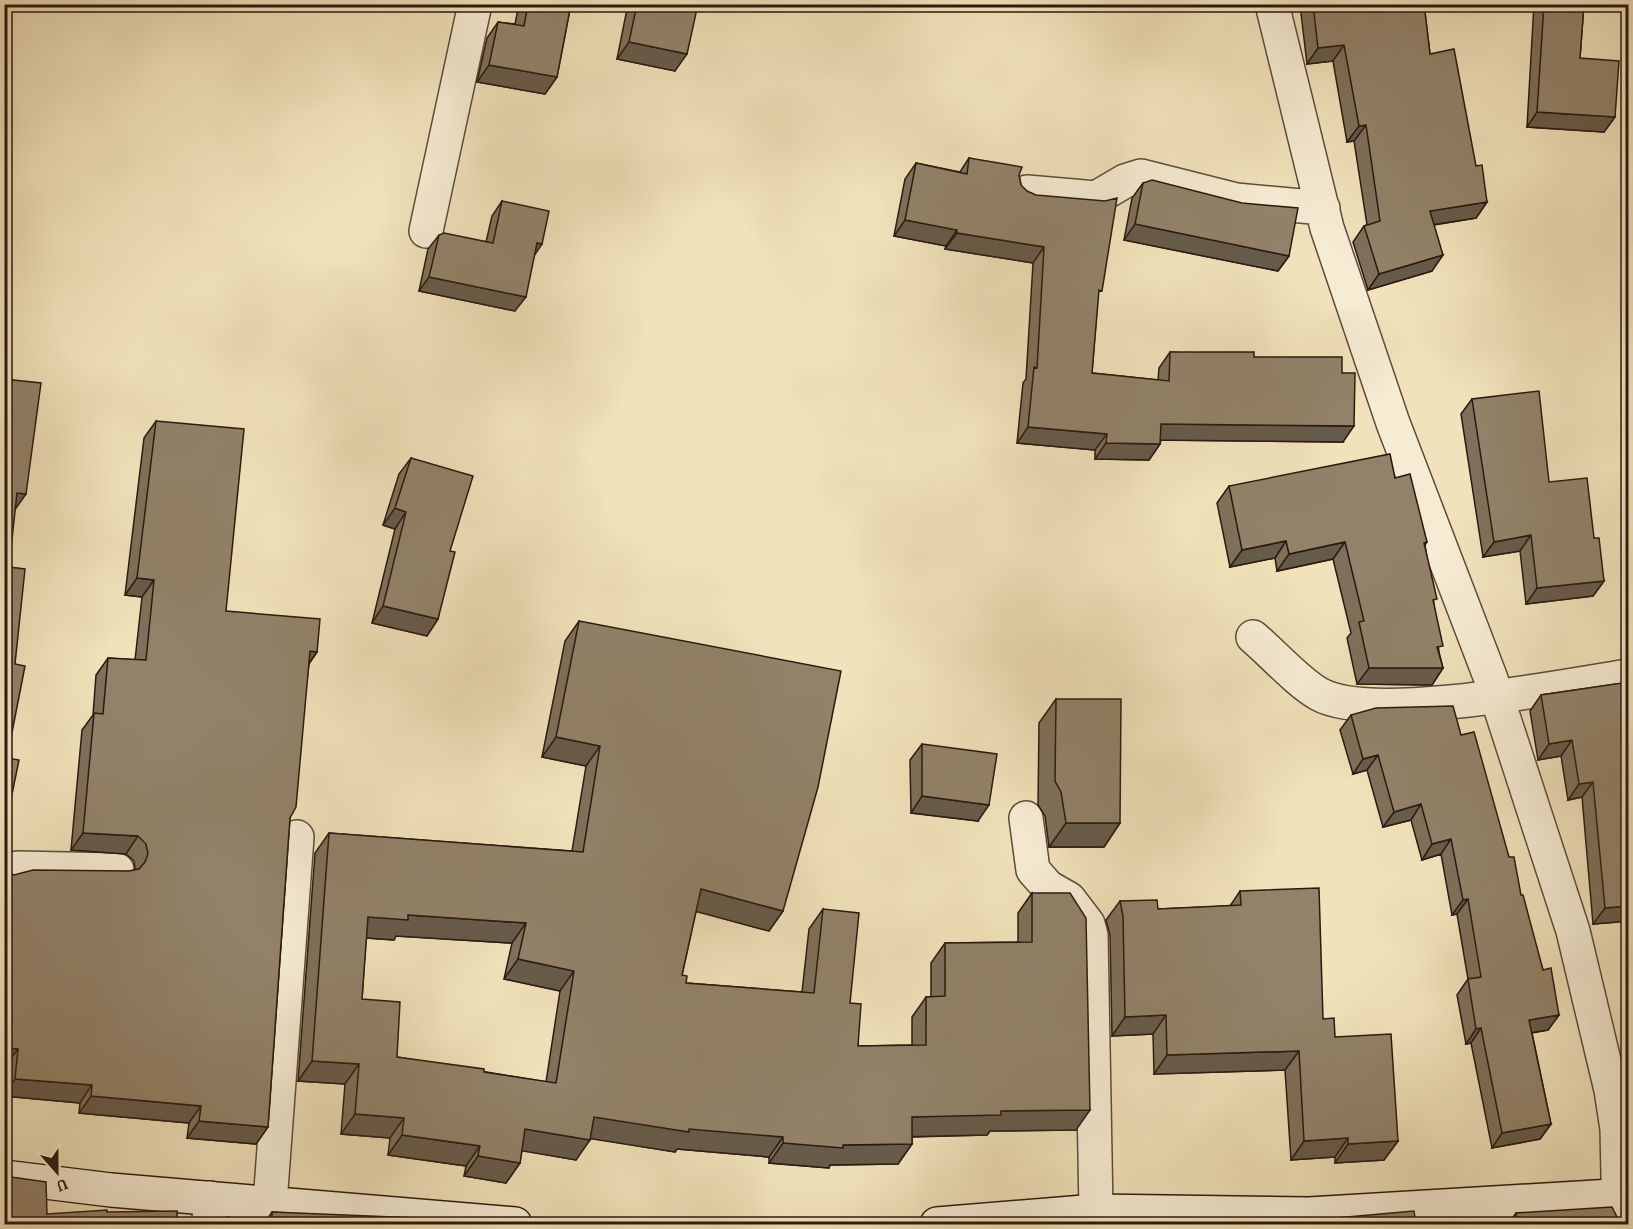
<svg xmlns="http://www.w3.org/2000/svg" width="1633" height="1229" viewBox="0 0 1633 1229" font-family="Alegreya,serif">
<style>
.lines{fill:none;stroke-linecap:round;stroke-linejoin:round}
.minor-casing{stroke:#5c4b3c;stroke-width:36}
.secondary-casing{stroke:#2b1911;stroke-width:36}
.minor{stroke:#f6ecd3;stroke-width:33}
.secondary{stroke:#f6ecd3;stroke-width:33}
.wall{fill:#7e705a;stroke:#2b1911;stroke-width:1.5;fill-rule:evenodd}
.shaded-wall{fill:#665b4a;stroke:#2b1911;stroke-width:1.5}
.building{fill:#928269;stroke:#2b1911;stroke-width:1.5;fill-rule:evenodd}
</style>
<rect width="100%" height="100%" fill="#f1e2bb"/>
<filter id="stains"><feTurbulence type="fractalNoise" baseFrequency=".00333" numOctaves="4"/><feColorMatrix values="0 0 0 0 .2 0 0 0 0 .09 0 0 0 0 .02 0 0 0 .5 -.17"/></filter>
<radialGradient id="worn" r=".72"><stop offset=".6" stop-color="#630" stop-opacity="0"/><stop offset="1" stop-color="#630" stop-opacity=".3"/></radialGradient>
<g class="lines">
<g class="minor-casing">
<path id="minor" d="M 1272,4 L 1327,228 L 1393,423 L 1491,679 L 1573,931 L 1611,1090 L 1617,1129 L 1619,1224
M 1027,192 L 1096,198 L 1125,181 L 1141,176 L 1236,200 L 1323,208
M 426,231 L 475,4
M 1253,637 C 1272,653 1299,683 1319,694 C 1372,724 1563,686 1628,676
M 1026,818 L 1033,870 L 1048,887 L 1069,899 L 1088,924 L 1091,935 L 1096,1211
M 4,874 L 17,868 L 117,870
M 270,1203 L 297,837
M 209,1224 L 210,1198"/>
</g>
<g class="secondary-casing">
<path id="secondary" d="M 4,1177 L 111,1190 L 515,1224
M 937,1224 L 1096,1211 L 1309,1214 L 1628,1195"/>
</g>
<use href="#minor" class="minor"/>
<use href="#secondary" class="secondary"/>
</g>
<path class="wall" d="M 519,4 L 571,4 L 557,77 L 545,94 L 477,82 L 487,38 L 498,22 L 515,24 Z
M 628,4 L 698,4 L 675,71 L 617,59 Z
M 1301,4 L 1424,4 L 1430,54 L 1476,166 L 1487,202 L 1476,218 L 1434,225 L 1432,271 L 1368,290 L 1353,242 L 1364,226 L 1367,225 L 1354,141 L 1347,142 L 1333,61 L 1307,64 L 1300,5 Z
M 1534,4 L 1584,4 L 1580,58 L 1615,117 L 1604,132 L 1527,127 Z
M 969,158 L 1019,175 L 1021,185 L 1098,296 L 1092,373 L 1158,380 L 1159,368 L 1170,352 L 1254,357 L 1343,442 L 1161,440 L 1160,444 L 1149,460 L 1095,459 L 1095,450 L 1017,443 L 1023,383 L 1026,379 L 1033,263 L 945,249 L 946,246 L 894,236 L 905,179 L 916,163 L 960,172 Z
M 1143,183 L 1289,256 L 1278,271 L 1124,240 L 1132,198 Z
M 502,201 L 534,255 L 515,311 L 419,291 L 428,249 L 439,235 L 486,242 L 492,216 Z
M 1472,399 L 1549,482 L 1594,538 L 1604,581 L 1593,596 L 1526,604 L 1520,551 L 1483,557 L 1461,414 Z
M 156,421 L 226,611 L 317,652 L 309,664 L 290,818 L 268,1127 L 256,1144 L 187,1138 L 189,1123 L 79,1113 L 80,1103 L 4,1096 L 5,1066 L 4,1066 L 4,871 L 6,872 L 14,875 L 129,871 L 135,870 L 134,861 L 126,854 L 71,850 L 82,730 L 93,715 L 96,675 L 108,658 L 135,660 L 142,597 L 125,595 L 144,438 Z
M 411,458 L 450,551 L 438,619 L 427,636 L 372,623 L 395,529 L 383,525 L 399,474 Z
M 1395,478 L 1427,542 L 1425,545 L 1434,604 L 1439,652 L 1443,668 L 1432,685 L 1357,684 L 1347,638 L 1351,633 L 1333,559 L 1277,571 L 1275,558 L 1230,567 L 1217,503 L 1229,486 Z
M 579,621 L 783,911 L 769,931 L 696,911 L 682,975 L 686,983 L 802,992 L 809,929 L 823,909 L 850,1003 L 858,1046 L 912,1045 L 912,1017 L 926,997 L 931,997 L 931,963 L 945,943 L 1018,942 L 1018,913 L 1032,893 L 1076,1130 L 990,1131 L 987,1135 L 912,1137 L 912,1144 L 898,1164 L 830,1165 L 829,1168 L 769,1163 L 769,1157 L 677,1149 L 675,1152 L 590,1138 L 576,1160 L 522,1150 L 520,1163 L 506,1183 L 464,1176 L 466,1166 L 388,1155 L 390,1138 L 341,1134 L 345,1084 L 298,1081 L 315,853 L 329,833 L 572,851 L 586,766 L 542,757 L 565,641 ZM 396,936 L 512,943 L 504,979 L 560,991 L 546,1082 L 397,1057 L 362,999 L 366,938 L 394,940 Z
M 1629,682 L 1629,921 L 1593,924 L 1582,797 L 1568,800 L 1561,756 L 1538,760 L 1530,711 L 1541,695 Z
M 1056,699 L 1120,823 L 1104,847 L 1049,847 L 1045,816 L 1038,805 L 1039,723 Z
M 1351,715 L 1461,735 L 1509,857 L 1543,970 L 1559,1015 L 1548,1030 L 1532,1033 L 1551,1124 L 1540,1139 L 1492,1148 L 1471,1043 L 1466,1044 L 1457,995 L 1468,979 L 1457,914 L 1452,915 L 1441,854 L 1422,860 L 1411,820 L 1383,827 L 1367,770 L 1353,774 L 1340,730 Z
M 922,744 L 978,821 L 911,813 L 910,760 Z
M 1240,891 L 1335,1037 L 1398,1141 L 1384,1160 L 1335,1163 L 1335,1157 L 1291,1160 L 1285,1070 L 1154,1074 L 1153,1034 L 1112,1036 L 1110,935 L 1106,920 L 1120,901 L 1158,909 L 1230,906 Z
M 272,1212 L 466,1224 L 264,1224 Z
M 1516,1213 L 1619,1224 L 1508,1224 Z"/>
<path class="shaded-wall" d="M 629,42 L 687,54 L 675,71 L 617,59 Z
M 1344,45 L 1333,61 L 1307,64 L 1318,48 Z
M 489,65 L 557,77 L 545,94 L 477,82 Z
M 1537,112 L 1615,117 L 1604,132 L 1527,127 Z
M 1366,125 L 1354,141 L 1347,142 L 1359,126 Z
M 1487,202 L 1476,218 L 1419,227 L 1430,211 Z
M 905,220 L 957,230 L 946,246 L 894,236 Z
M 1135,224 L 1289,256 L 1278,271 L 1124,240 Z
M 957,233 L 1044,247 L 1033,263 L 945,249 Z
M 537,243 L 542,244 L 532,259 Z
M 1443,255 L 1432,271 L 1368,290 L 1379,274 Z
M 429,277 L 526,297 L 515,311 L 419,291 Z
M 1161,424 L 1354,426 L 1343,442 L 1150,440 Z
M 1028,427 L 1107,434 L 1095,450 L 1017,443 Z
M 1106,443 L 1160,444 L 1149,460 L 1095,459 Z
M 17,493 L 26,494 L 14,511 Z
M 395,508 L 406,512 L 395,529 L 383,525 Z
M 1531,535 L 1520,551 L 1483,557 L 1494,542 Z
M 1286,541 L 1275,558 L 1230,567 L 1242,550 Z
M 1345,542 L 1333,559 L 1277,571 L 1289,554 Z
M 137,578 L 154,580 L 142,597 L 125,595 Z
M 1604,581 L 1593,596 L 1526,604 L 1537,588 Z
M 383,606 L 438,619 L 427,636 L 372,623 Z
M 310,651 L 317,652 L 305,669 Z
M 1369,668 L 1443,668 L 1432,685 L 1357,684 Z
M 556,737 L 600,746 L 586,766 L 542,757 Z
M 1572,740 L 1561,756 L 1538,760 L 1549,744 Z
M 1378,755 L 1367,770 L 1353,774 L 1363,759 Z
M 1593,782 L 1582,797 L 1568,800 L 1579,784 Z
M 922,796 L 989,805 L 978,821 L 911,813 Z
M 1421,804 L 1411,820 L 1383,827 L 1394,812 Z
M 1066,823 L 1120,823 L 1104,847 L 1049,847 Z
M 83,833 L 138,836 L 126,854 L 71,850 Z
M 1451,839 L 1441,854 L 1422,860 L 1432,844 Z
M 701,889 L 783,911 L 769,931 L 687,909 Z
M 1468,899 L 1457,914 L 1452,915 L 1463,900 Z
M 1629,906 L 1629,921 L 1593,924 L 1605,908 Z
M 408,915 L 526,923 L 512,943 L 396,936 L 394,940 L 354,937 L 368,917 Z
M 518,959 L 574,971 L 560,991 L 504,979 Z
M 1166,1015 L 1153,1034 L 1112,1036 L 1125,1017 Z
M 1559,1015 L 1548,1030 L 1518,1035 L 1529,1020 Z
M 1481,1028 L 1471,1043 L 1466,1044 L 1476,1029 Z
M 4,1048 L 18,1049 L 5,1066 L 4,1066 Z
M 1299,1051 L 1285,1070 L 1154,1074 L 1167,1055 Z
M 312,1061 L 359,1064 L 345,1084 L 298,1081 Z
M 15,1079 L 92,1085 L 80,1103 L 4,1096 L 4,1094 Z
M 91,1096 L 201,1106 L 189,1123 L 79,1113 Z
M 1090,1110 L 1076,1130 L 990,1131 L 987,1135 L 898,1137 L 912,1117 L 1001,1111 Z
M 355,1114 L 404,1118 L 390,1138 L 341,1134 Z
M 594,1117 L 783,1137 L 769,1157 L 677,1149 L 675,1152 L 580,1137 Z
M 199,1121 L 268,1127 L 256,1144 L 187,1138 Z
M 1551,1124 L 1540,1139 L 1492,1148 L 1502,1133 Z
M 525,1129 L 590,1140 L 576,1160 L 511,1149 Z
M 402,1135 L 480,1146 L 466,1166 L 388,1155 Z
M 1348,1138 L 1335,1157 L 1291,1160 L 1304,1141 Z
M 1398,1141 L 1384,1160 L 1335,1163 L 1348,1144 Z
M 783,1143 L 843,1145 L 912,1144 L 898,1164 L 830,1165 L 829,1168 L 769,1163 Z
M 478,1156 L 520,1163 L 506,1183 L 464,1176 Z"/>
<path class="building" d="M 528,4 L 571,4 L 557,77 L 489,65 L 498,22 L 524,26 Z
M 637,4 L 698,4 L 687,54 L 629,42 Z
M 1313,4 L 1424,4 L 1430,54 L 1454,49 L 1476,166 L 1482,165 L 1487,202 L 1430,211 L 1443,255 L 1379,274 L 1364,226 L 1380,221 L 1366,125 L 1359,126 L 1344,45 L 1318,48 Z
M 1544,4 L 1584,4 L 1580,58 L 1619,61 L 1615,117 L 1537,112 Z
M 969,158 L 1022,167 L 1019,175 L 1021,185 L 1027,191 L 1036,195 L 1105,201 L 1117,198 L 1102,291 L 1099,290 L 1092,373 L 1169,381 L 1170,352 L 1254,352 L 1254,357 L 1342,357 L 1342,373 L 1355,373 L 1354,426 L 1161,424 L 1160,444 L 1106,443 L 1107,434 L 1028,427 L 1034,367 L 1037,368 L 1044,247 L 957,233 L 957,230 L 905,220 L 916,163 L 967,174 Z
M 1152,180 L 1242,203 L 1298,208 L 1289,256 L 1135,224 L 1143,183 Z
M 502,201 L 549,211 L 542,244 L 537,243 L 526,297 L 429,277 L 439,235 L 444,233 L 493,243 Z
M 4,379 L 41,383 L 26,494 L 17,493 L 9,567 L 25,569 L 15,664 L 25,666 L 7,758 L 19,760 L 4,833 Z
M 1539,391 L 1549,482 L 1587,478 L 1594,538 L 1599,538 L 1604,581 L 1537,588 L 1531,535 L 1494,542 L 1472,399 Z
M 156,421 L 244,429 L 226,611 L 320,619 L 317,652 L 310,651 L 296,807 L 290,818 L 268,1127 L 199,1121 L 201,1106 L 91,1096 L 92,1085 L 15,1079 L 18,1049 L 4,1048 L 4,871 L 6,872 L 14,875 L 33,870 L 129,871 L 139,869 L 145,862 L 148,854 L 146,844 L 138,836 L 83,833 L 94,713 L 103,714 L 108,658 L 146,660 L 154,580 L 137,578 Z
M 1390,454 L 1395,478 L 1410,474 L 1427,542 L 1424,543 L 1437,599 L 1433,600 L 1443,646 L 1437,647 L 1443,668 L 1369,668 L 1359,622 L 1364,621 L 1345,542 L 1289,554 L 1286,541 L 1242,550 L 1229,486 Z
M 411,458 L 473,476 L 450,551 L 455,552 L 438,619 L 383,606 L 406,512 L 395,508 Z
M 579,621 L 841,671 L 818,787 L 783,911 L 701,889 L 682,975 L 687,976 L 686,983 L 814,993 L 823,909 L 859,913 L 850,1003 L 861,1004 L 858,1046 L 926,1045 L 926,997 L 945,996 L 945,943 L 1032,942 L 1032,893 L 1070,893 L 1086,918 L 1090,1110 L 1001,1111 L 1001,1115 L 912,1117 L 912,1144 L 843,1145 L 843,1148 L 783,1143 L 783,1137 L 689,1129 L 689,1132 L 594,1117 L 590,1140 L 525,1129 L 520,1163 L 478,1156 L 480,1146 L 402,1135 L 404,1118 L 355,1114 L 359,1064 L 312,1061 L 329,833 L 583,852 L 600,746 L 556,737 ZM 408,915 L 526,923 L 518,959 L 574,971 L 556,1083 L 484,1072 L 484,1069 L 397,1057 L 400,1002 L 362,999 L 368,917 L 408,920 Z
M 1629,682 L 1629,906 L 1605,908 L 1593,782 L 1579,784 L 1572,740 L 1549,744 L 1541,695 Z
M 1056,699 L 1121,699 L 1120,823 L 1066,823 L 1061,792 L 1055,781 Z
M 1453,706 L 1461,735 L 1474,732 L 1509,857 L 1514,857 L 1521,895 L 1523,895 L 1543,970 L 1551,968 L 1559,1015 L 1529,1020 L 1551,1124 L 1502,1133 L 1481,1028 L 1476,1029 L 1468,979 L 1481,977 L 1468,899 L 1463,900 L 1451,839 L 1432,844 L 1421,804 L 1394,812 L 1378,755 L 1363,759 L 1351,715 L 1376,708 Z
M 922,744 L 997,754 L 989,805 L 922,796 Z
M 1319,888 L 1323,1019 L 1334,1018 L 1335,1037 L 1391,1034 L 1398,1141 L 1348,1144 L 1348,1138 L 1304,1141 L 1299,1051 L 1167,1055 L 1166,1015 L 1125,1017 L 1123,916 L 1120,901 L 1157,900 L 1158,909 L 1241,905 L 1240,891 Z
M 4,1177 L 11,1177 L 46,1182 L 47,1214 L 107,1210 L 107,1212 L 177,1211 L 177,1224 L 4,1224 Z
M 1612,1207 L 1619,1221 L 1619,1224 L 1517,1224 L 1516,1213 Z
M 1414,1211 L 1416,1224 L 1266,1224 Z
M 272,1212 L 466,1220 L 466,1224 L 272,1224 Z"/>
<rect width="1633" height="1229" fill="none" stroke="#f1e2bb" stroke-width="24"/>
<rect x="6" y="6" width="1621" height="1217" fill="none" stroke="#2b1911" stroke-width="3"/>
<rect x="12" y="12" width="1609" height="1205" fill="none" stroke="#2b1911" stroke-width="1.5"/>
<g transform="translate(57 1172) rotate(159)" stroke="#f6ecd3" stroke-width="4.5" paint-order="stroke">
<path d="M0-4.5L10 22L0 15L-10 22Z" fill="#2b1911"/>
<text y="-9" font-size="16" font-weight="bold" text-anchor="middle" fill="#2b1911">U</text>
</g>
<rect width="100%" height="100%" filter="url(#stains)"/>
<rect width="100%" height="100%" fill="url(#worn)"/>
</svg>
